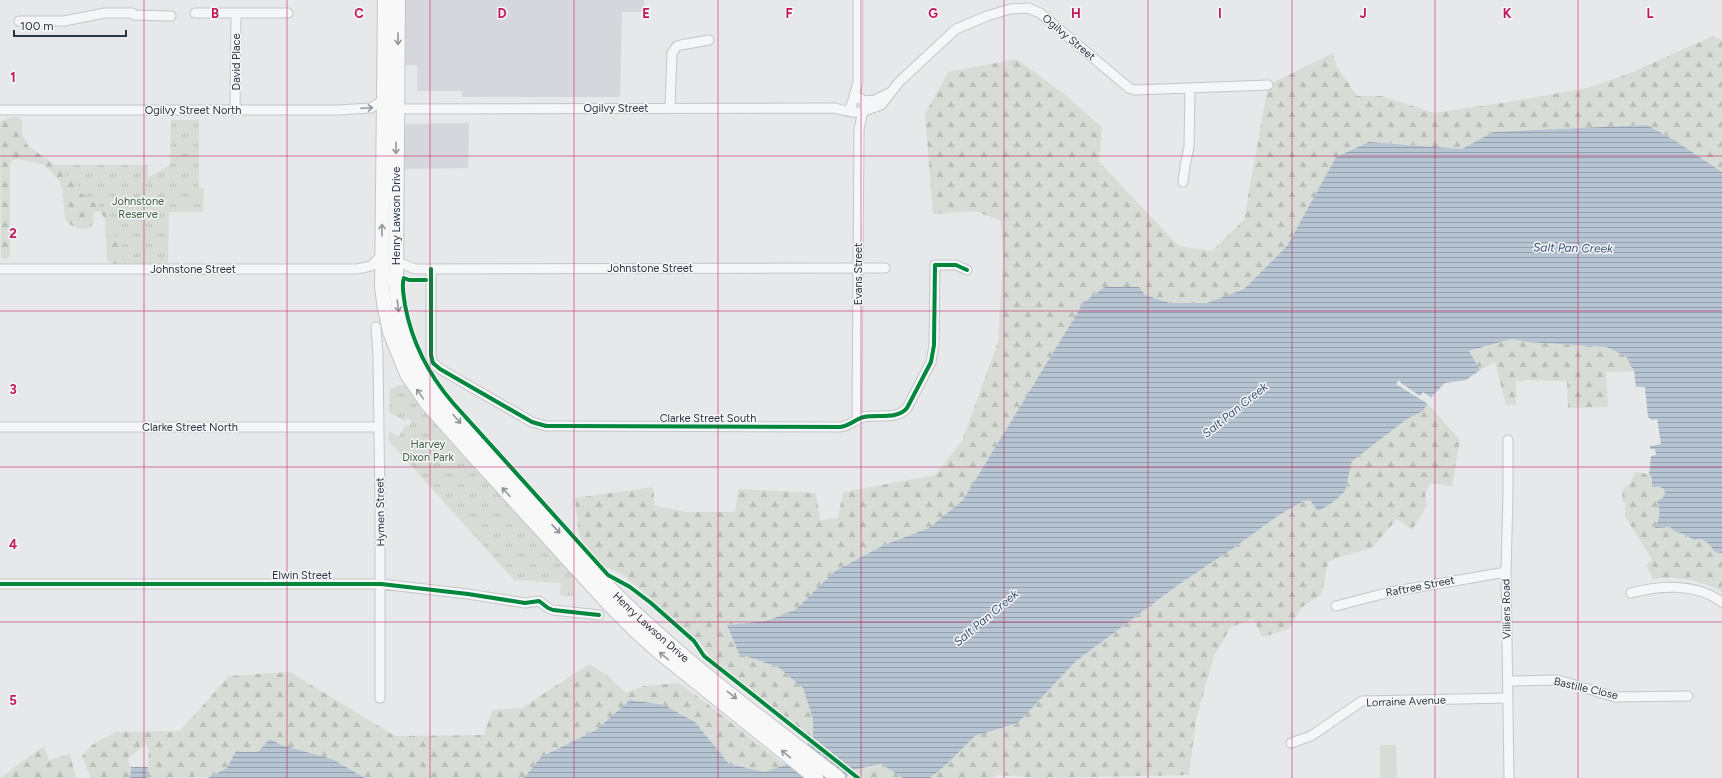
<svg xmlns="http://www.w3.org/2000/svg" width="1722" height="778" viewBox="0 0 1722 778" font-family="Figtree,sans-serif">
<style>
.built{fill:#d5d7dd}
.green{fill:#d7ddd6}
.forest{fill:url(#forest-firs)}
.park{fill:url(#park-tufts)}
.water{fill:url(#water-rules)}
.pier{fill:#e6e8ea}
.lines{fill:none;stroke-linecap:round;stroke-linejoin:round}
.street-casing{stroke:#c4c6c8;stroke-width:11}
.primary-casing{stroke:#c3c5c7;stroke-width:16}
.street{stroke:#f5f6f7;stroke-width:9}
.primary{stroke:#f8f8f8;stroke-width:14}
.cycleway-casing{stroke:#f4f6f8;stroke-width:6}
.cycleway{stroke:#00873e;stroke-width:4}
.oneway{stroke:#92969d}
.oneway2{stroke:#91959c}
.grid{fill:none;stroke:#c2185b;stroke-width:1;stroke-opacity:0.55}
.labels{text-anchor:middle;stroke-width:3;stroke-linejoin:round;paint-order:stroke}
.street-label{font-size:11px;fill:#2d3442;stroke:#f4f6f8}
.park-label{font-size:11px;fill:#415d3c;stroke:#f4f6f8}
.water-label{font-size:12px;font-style:italic;fill:#3b5273;stroke:#f4f6f8}
.grid-label{font-size:13px;text-anchor:middle;font-weight:bold;fill:#c2185b;stroke:#f4f6f8;stroke-width:3;stroke-linejoin:round;paint-order:stroke}
</style>
<defs>
<pattern id="forest-firs" width="22" height="20" patternUnits="userSpaceOnUse"><rect width="22" height="20" fill="#d7ddd6"/><path d="M5 1l3.5 6h-7zM16 11l3.5 6h-7z" fill="#b9beb9"/></pattern>
<pattern id="park-tufts" width="24" height="20" patternUnits="userSpaceOnUse"><rect width="24" height="20" fill="#d7ddd6"/><path d="M3 7l-1-3M5 7V3M7 7l1-3M15 17l-1-3M17 17v-4M19 17l1-3" fill="none" stroke="#b9beb9"/></pattern>
<pattern id="water-rules" width="6" height="5" patternUnits="userSpaceOnUse"><rect width="6" height="5" fill="#b7c4d2"/><path d="M0 2.5h6" fill="none" stroke="#95a0ac"/></pattern>
</defs>
<rect width="100%" height="100%" fill="#e6e8ea"/>
<path class="built" d="M 405,0 L 644,0 L 644,12 L 622,12 L 620,97 L 462,97 L 462,91 L 417,91 L 417,65 L 405,65 Z
M 469,123 L 468,168 L 404,169 L 405,124 Z"/>
<path class="green" d="M 1380,745 L 1396,745 L 1397,778 L 1380,778 Z"/>
<path class="forest" d="M 1713,36 L 1722,40 L 1722,172 L 1674,140 L 1647,125 L 1493,132 L 1462,149 L 1369,142 L 1336,157 L 1287,246 L 1244,289 L 1207,303 L 1170,303 L 1145,295 L 1105,287 L 1084,302 L 963,500 L 929,528 L 884,545 L 835,571 L 795,610 L 766,621 L 727,625 L 739,654 L 778,667 L 803,688 L 813,719 L 813,738 L 711,658 L 699,641 L 622,574 L 603,566 L 579,536 L 575,498 L 653,487 L 655,506 L 687,512 L 735,512 L 738,489 L 816,493 L 820,520 L 838,518 L 843,492 L 935,475 L 962,441 L 998,342 L 1003,260 L 1001,221 L 975,211 L 933,214 L 925,114 L 948,72 L 1017,59 L 1065,95 L 1102,127 L 1099,162 L 1179,246 L 1212,251 L 1244,220 L 1268,85 L 1333,53 L 1336,65 L 1357,96 L 1382,96 L 1434,113 L 1508,102 L 1587,88 L 1628,74 Z
M 17,117 L 22,120 L 22,134 L 28,146 L 55,165 L 148,165 L 148,178 L 170,165 L 124,265 C 117,265 111,265 107,259 L 105,219 L 100,211 L 94,213 C 93,216 93,222 92,225 C 87,234 68,226 65,219 L 62,188 L 60,182 L 45,165 L 17,159 L 13,160 L 10,163 L 10,254 L 8,258 L 4,259 L 1,257 L 0,122 L 8,118 Z
M 1513,339 L 1528,342 L 1606,347 L 1626,356 L 1634,371 L 1606,372 L 1608,407 L 1568,408 L 1567,381 L 1527,380 L 1516,382 L 1516,405 L 1506,405 L 1495,362 L 1480,370 L 1469,352 Z
M 1428,404 L 1460,440 L 1452,486 L 1431,483 L 1425,493 L 1427,505 L 1412,530 L 1397,519 L 1372,548 L 1340,557 L 1328,562 L 1322,594 L 1301,608 L 1289,629 L 1262,637 L 1253,619 L 1231,627 L 1214,656 L 1196,720 L 1189,775 L 1040,778 L 997,775 L 992,778 L 930,778 L 946,765 L 975,736 L 1018,723 L 1076,661 L 1178,585 L 1232,549 L 1279,515 L 1304,501 L 1310,500 L 1322,510 L 1336,500 L 1345,491 L 1352,461 L 1407,419 L 1423,411 Z
M 1635,472 L 1649,474 L 1652,477 L 1652,485 L 1663,488 L 1665,492 L 1659,520 L 1670,527 L 1674,531 L 1683,534 L 1693,540 L 1701,539 L 1708,543 L 1715,552 L 1722,553 L 1722,592 C 1701,579 1676,576 1653,579 L 1646,565 L 1652,560 L 1625,516 L 1625,503 L 1622,500 L 1623,489 L 1630,484 Z
M 589,664 L 608,676 L 626,693 L 644,686 L 679,683 L 705,702 L 785,765 L 765,772 L 729,764 L 695,722 L 631,700 L 596,730 L 541,757 L 524,778 L 365,778 L 332,759 L 281,745 L 270,739 L 258,752 L 244,752 L 236,751 L 227,768 L 211,777 L 147,778 L 149,751 L 146,744 L 127,759 L 131,767 L 130,778 L 91,778 L 82,756 L 92,745 L 116,732 L 180,731 L 229,676 L 290,672 L 395,736 L 484,735 L 492,710 L 522,708 Z
M 44,746 L 49,760 L 70,754 L 76,778 L 0,778 Z
M 881,764 L 903,778 L 864,778 L 853,770 Z"/>
<path class="park" d="M 171,120 L 199,120 L 199,188 L 204,188 L 203,212 L 169,212 L 168,265 L 124,265 L 124,257 L 104,210 L 77,190 L 78,186 L 55,165 L 148,165 L 148,178 L 170,165 Z
M 400,385 L 405,385 L 427,414 L 500,496 L 573,575 L 574,596 L 560,595 L 561,583 L 514,580 L 389,441 L 389,431 L 398,437 L 406,425 L 410,426 L 411,420 L 405,418 L 404,421 L 389,412 L 390,389 Z"/>
<path class="water" d="M 1647,125 L 1674,140 L 1722,172 L 1722,553 L 1715,552 L 1708,543 L 1701,539 L 1694,540 L 1683,534 L 1674,531 L 1670,527 L 1655,528 C 1660,518 1661,511 1657,501 L 1664,497 L 1665,492 L 1663,488 L 1652,485 L 1652,478 L 1649,474 L 1651,456 L 1656,455 L 1655,449 L 1650,449 L 1650,446 L 1661,444 L 1657,419 L 1652,420 L 1648,417 L 1645,387 L 1636,387 L 1634,371 L 1626,356 L 1606,347 L 1528,342 L 1512,339 L 1469,351 L 1480,370 L 1466,380 L 1445,383 L 1434,394 L 1423,411 L 1407,419 L 1352,461 L 1345,491 L 1336,500 L 1321,510 L 1317,510 L 1310,500 L 1304,501 L 1279,515 L 1232,549 L 1178,585 L 1076,661 L 1018,723 L 975,736 L 946,765 L 930,778 L 903,778 L 881,764 L 853,770 L 846,778 L 524,778 L 541,757 L 596,730 L 630,700 L 664,705 L 695,722 L 729,764 L 765,772 L 785,765 L 813,738 L 813,719 L 803,688 L 778,667 L 739,654 L 727,625 L 766,621 L 795,610 L 835,571 L 884,545 L 929,528 L 963,500 L 1084,302 L 1105,287 L 1139,287 L 1145,295 L 1170,303 L 1207,303 L 1244,289 L 1287,246 L 1336,157 L 1369,142 L 1462,149 L 1493,132 Z
M 270,739 L 281,745 L 332,759 L 365,778 L 208,778 L 227,768 L 236,751 L 244,752 L 258,752 Z
M 131,767 L 148,767 L 147,778 L 130,778 Z"/>
<path class="pier" d="M 1399,380 L 1401,383 L 1420,396 L 1423,392 L 1432,398 L 1428,404 L 1396,384 Z
M 811,736 L 855,771 L 850,776 L 806,741 Z"/>
<g class="lines">
<g class="street-casing">
<path id="street" d="M 195,13 L 288,13
M 19,21 L 64,21 L 105,13 L 132,13 L 134,15 L 171,16
M 853,100 L 858,82 L 858,0
M 864,101 L 875,100 L 889,93
M 670,108 L 672,53 L 677,46 L 681,45 L 709,40
M 397,109 L 834,108 C 843,110 860,116 865,109 L 864,101 L 860,98 L 853,100 L 851,106 L 853,111
M 0,110 L 339,110 L 371,108 L 383,100
M 235,110 L 236,13
M 864,111 L 881,105 L 899,82 L 956,29 L 987,16 L 1010,9 L 1028,8 L 1040,13 L 1129,88 L 1135,90 L 1268,85
M 1183,182 L 1185,166 L 1189,147 L 1190,88
M 395,261 L 415,269 L 885,268
M 0,269 L 357,269 L 371,266 L 382,255
M 431,269 L 431,355 L 433,363 L 440,369 L 532,422 L 546,426 L 564,426 L 840,427 C 850,426 855,419 864,417 C 878,414 897,420 907,408 L 931,362 L 934,345 L 935,265 L 956,265 L 967,270
M 376,327 L 378,356 L 380,508 L 380,698
M 857,419 L 859,129 L 863,111
M 0,427 L 379,427
M 1508,440 L 1508,493 L 1506,572 L 1509,778
M 0,584 L 381,584 L 468,594 L 525,603 L 539,601 L 548,608 L 553,610 L 599,615
M 1631,593 C 1660,585 1696,583 1722,602
M 1336,606 L 1390,592 L 1506,572
M 1508,681 L 1558,680 L 1615,697 L 1688,696
M 1291,743 L 1311,736 L 1362,701 L 1508,698"/>
</g>
<g class="primary-casing">
<g id="primary">
<path d="M 385,0 L 382,287 L 385,309 L 390,332 L 407,374 L 426,402 L 464,445 L 608,603 L 637,632 L 658,651 L 816,778"/>
<path id="s1" d="M 398,0 L 396,284 C 398,302 400,320 406,337 C 425,395 481,446 521,491 C 562,536 602,584 647,624 C 707,679 774,728 838,778"/>
</g>
</g>
<use href="#street" class="street"/>
<use href="#primary" class="primary"/>
<g class="cycleway-casing">
<path id="cycleway" d="M 431,269 L 431,355 L 433,363 L 440,369 L 532,422 L 546,426 L 564,426 L 840,427 C 850,426 855,419 864,417 C 878,414 897,420 907,408 L 931,362 L 934,345 L 935,265 L 956,265 L 967,270
M 426,280 L 409,280 L 404,278 C 401,286 404,296 405,305 C 412,343 428,374 453,403 L 608,575 L 630,587 L 651,603 L 694,641 L 704,656 L 858,778
M 0,584 L 381,584 L 468,594 L 525,603 L 539,601 L 548,608 L 553,610 L 599,615"/>
</g>
<use href="#cycleway" class="cycleway"/>
</g>
<defs><path id="oneway-shaft" d="M-6 0H5M1.5-3L5.5 0L1.5 3" fill="none" stroke-width="1.6" stroke-linecap="round" stroke-linejoin="round"/></defs>
<g class="oneway">
<use href="#oneway-shaft" transform="translate(398 39) rotate(90)"/>
<use href="#oneway-shaft" transform="translate(396 148) rotate(91)"/>
<use href="#oneway-shaft" transform="translate(382 230) rotate(-90)"/>
<use href="#oneway-shaft" transform="translate(398 306) rotate(82)"/>
<use href="#oneway-shaft" transform="translate(420 394) rotate(-125)"/>
<use href="#oneway-shaft" transform="translate(457 419) rotate(49)"/>
<use href="#oneway-shaft" transform="translate(506 492) rotate(-132)"/>
<use href="#oneway-shaft" transform="translate(556 529) rotate(47)"/>
<use href="#oneway-shaft" transform="translate(664 656) rotate(-141)"/>
<use href="#oneway-shaft" transform="translate(732 695) rotate(38)"/>
<use href="#oneway-shaft" transform="translate(786 754) rotate(-141)"/>
</g>
<use class="oneway2" href="#oneway-shaft" transform="translate(367 108) rotate(-3)"/>
<path class="grid" d="M 144,0 L 144,778M 287,0 L 287,778M 430,0 L 430,778M 574,0 L 574,778M 718,0 L 718,778M 861,0 L 861,778M 1004,0 L 1004,778M 1148,0 L 1148,778M 1292,0 L 1292,778M 1435,0 L 1435,778M 1578,0 L 1578,778M 0,156 L 1722,156M 0,311 L 1722,311M 0,467 L 1722,467M 0,622 L 1722,622"/>
<g class="labels">
<g class="street-label">
<text transform="translate(1069 37) rotate(40)" y="4">Ogilvy Street</text>
<text transform="translate(236 62) rotate(-90)" y="4">David Place</text>
<text x="616" y="112">Ogilvy Street</text>
<text x="193" y="114">Ogilvy Street North</text>
<text transform="translate(396 216) rotate(-90)" y="4">Henry Lawson Drive</text>
<text x="650" y="272">Johnstone Street</text>
<text x="193" y="273">Johnstone Street</text>
<text transform="translate(858 274) rotate(-90)" y="4">Evans Street</text>
<text x="708" y="422">Clarke Street South</text>
<text x="190" y="431">Clarke Street North</text>
<text transform="translate(380 512) rotate(-91)" y="4">Hymen Street</text>
<text x="302" y="579">Elwin Street</text>
<text transform="translate(1420 586) rotate(-11)" y="4">Raftree Street</text>
<text transform="translate(1506 609) rotate(-91)" y="4">Villiers Road</text>
<text dy="4" stroke="none"><textPath href="#s1" startOffset="720">Henry Lawson Drive</textPath></text>
<text transform="translate(1586 688) rotate(13)" y="4">Bastille Close</text>
<text transform="translate(1406 701) rotate(-2)" y="4">Lorraine Avenue</text>
</g>
<g class="park-label">
<text x="138" y="205">Johnstone<tspan x="138" dy="13">Reserve</tspan></text>
<text x="428" y="448">Harvey<tspan x="428" dy="13">Dixon Park</tspan></text>
</g>
<g class="water-label">
<text transform="translate(1573 248) rotate(1)" y="4">Salt Pan Creek</text>
<text transform="translate(1235 410) rotate(-39)" y="4">Salt Pan Creek</text>
<text transform="translate(986 618) rotate(-40)" y="4">Salt Pan Creek</text>
</g>
</g>
<g class="grid-label">
<text x="215" y="18">B</text>
<text x="359" y="18">C</text>
<text x="502" y="18">D</text>
<text x="646" y="18">E</text>
<text x="789" y="18">F</text>
<text x="933" y="18">G</text>
<text x="1076" y="18">H</text>
<text x="1220" y="18">I</text>
<text x="1363" y="18">J</text>
<text x="1507" y="18">K</text>
<text x="1650" y="18">L</text>
<text x="13" y="82">1</text>
<text x="13" y="238">2</text>
<text x="13" y="394">3</text>
<text x="13" y="549">4</text>
<text x="13" y="705">5</text>
</g>
<path d="M14 30v6h112v-6" fill="none" stroke="#2d3442" stroke-width="2"/>
<text x="20" y="30" font-size="12" fill="#2d3442" stroke="#f4f6f8" stroke-width="3" paint-order="stroke">100 m</text>
</svg>
